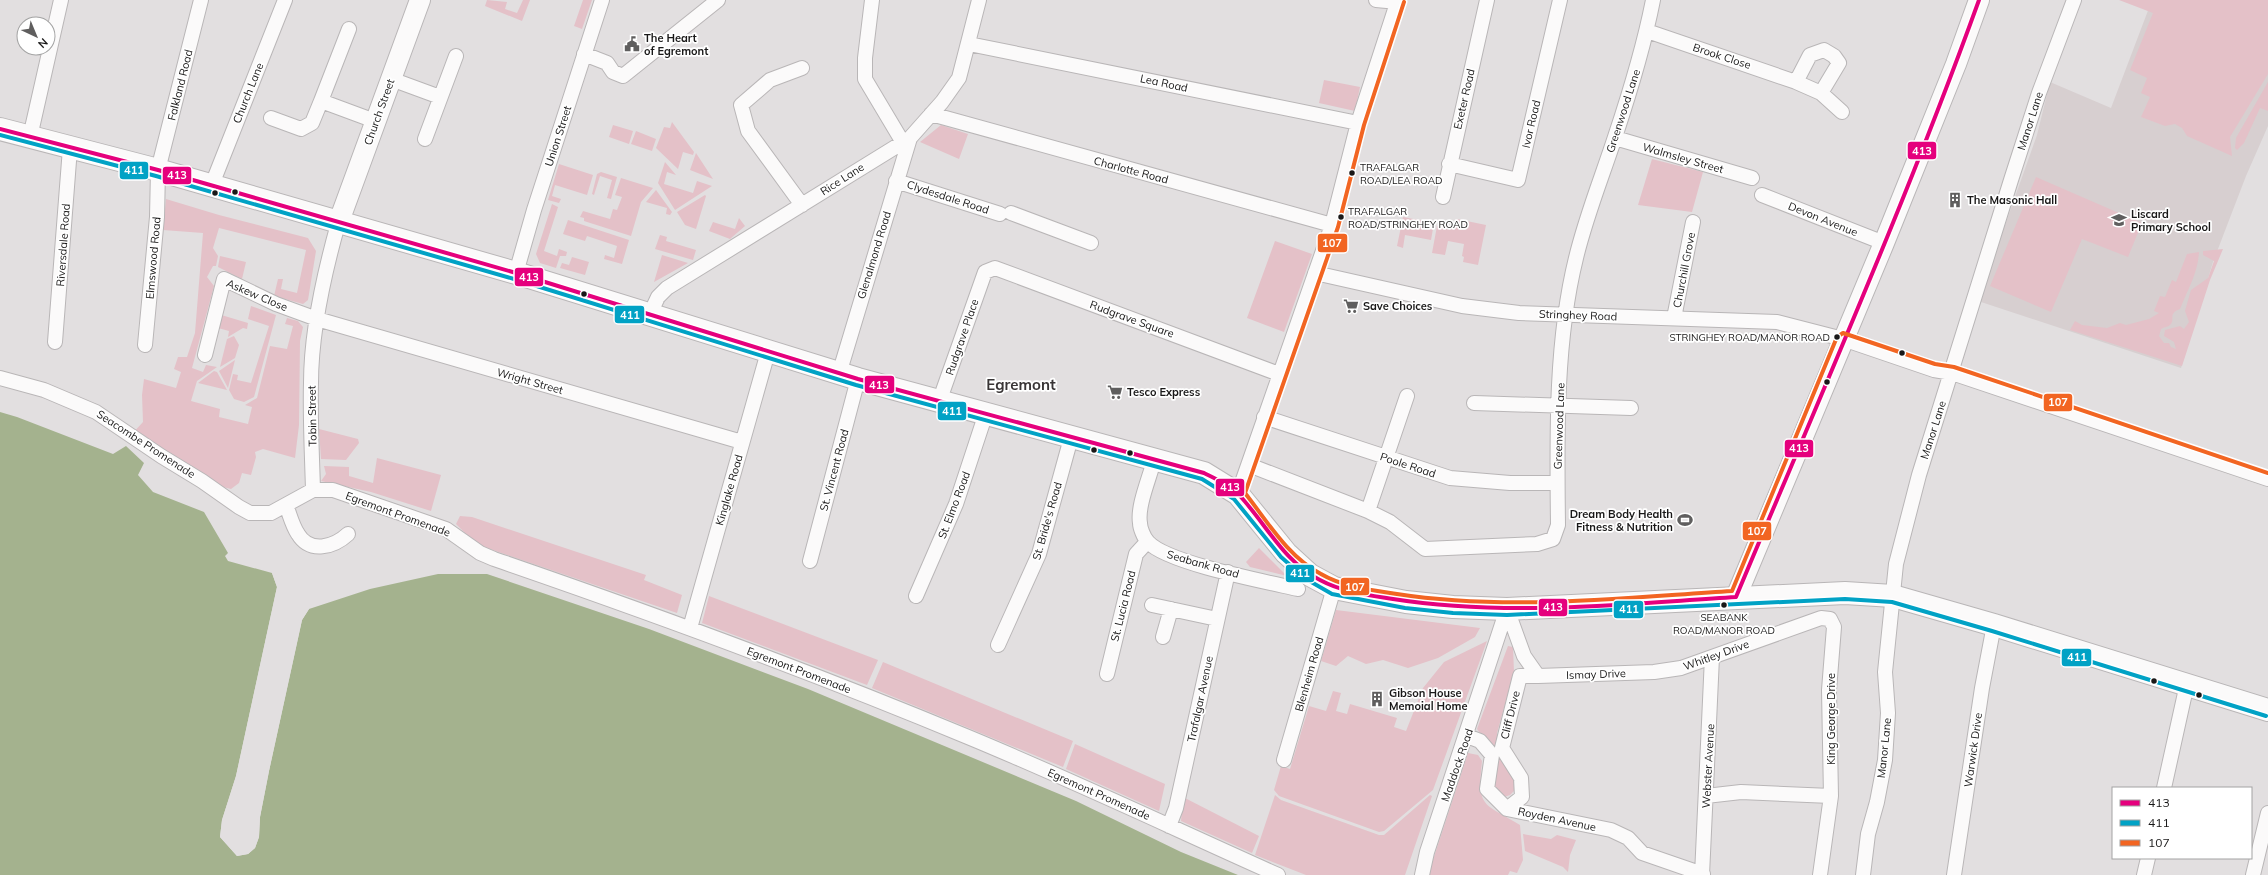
<svg xmlns="http://www.w3.org/2000/svg" width="2268" height="875" viewBox="0 0 2268 875" font-family="Mulish,sans-serif">
<style>
.built{fill:#d7cfd0}
.green{fill:#e4c1c8}
.water{fill:#a4b28e}
.pier{fill:#e2dfe0}
.lines{fill:none;stroke-linecap:round;stroke-linejoin:round}
.street-casing{stroke:#b9b6b7;stroke-width:16}
.secondary-casing{stroke:#b9b6b7;stroke-width:22}
.primary-casing{stroke:#b9b6b7;stroke-width:24}
.street{stroke:#fbfafa;stroke-width:14}
.secondary{stroke:#fbfafa;stroke-width:20}
.primary{stroke:#fbfafa;stroke-width:22}
.bus-1-casing{stroke:#fff;stroke-width:7}
.bus-2-casing{stroke:#fff;stroke-width:7}
.bus-3-casing{stroke:#fff;stroke-width:7}
.bus-1{stroke:#e5007d;stroke-width:4}
.bus-2{stroke:#01a2c5;stroke-width:4}
.bus-3{stroke:#f26522;stroke-width:4}
.bus-dot{fill:#191818;stroke:#fff;stroke-width:1.5}
.labels{text-anchor:middle;stroke-width:3.5;stroke-linejoin:round;paint-order:stroke}
.bus-label{font-size:10px;fill:#191818;stroke:#fff;text-anchor:start}
.poi-label{font-size:11px;font-weight:bold;fill:#191818;stroke:#fff;text-anchor:start}
.street-label{font-size:11px;fill:#191818;stroke:#fff}
.district-label{font-size:15px;font-weight:bold;fill:#393536;stroke:#fff}
.line-badge{stroke:#fff;stroke-width:1.5}
.badge-label{font-size:11px;text-anchor:middle;font-weight:bold;fill:#fff}
</style>
<rect width="100%" height="100%" fill="#e2dfe0"/>
<path class="built" d="M 2152,0 L 2268,0 L 2268,126 L 2246,176 L 2213,262 L 2181,368 L 1978,301 L 2037,135 L 2050,82 L 2111,108 Z"/>
<path class="green" d="M 487,0 L 507,2 L 505,9 L 517,13 L 523,0 L 530,0 L 522,21 L 485,6 Z
M 583,0 L 592,0 L 582,29 L 574,26 Z
M 2119,0 L 2268,0 L 2268,74 L 2230,137 L 2232,156 L 2187,136 L 2182,128 L 2175,124 L 2165,126 L 2141,117 L 2150,97 L 2141,93 L 2147,78 L 2130,70 L 2153,13 Z
M 1324,80 L 1360,87 L 1355,111 L 1319,103 Z
M 2268,82 L 2268,111 L 2260,108 L 2244,143 L 2237,150 L 2235,148 L 2236,138 Z
M 672,122 L 694,152 L 693,155 L 683,152 L 678,169 L 656,148 L 664,127 L 670,128 Z
M 613,125 L 633,131 L 629,144 L 609,137 Z
M 941,125 L 968,134 L 959,159 L 920,142 Z
M 636,131 L 656,139 L 652,151 L 631,144 Z
M 696,153 L 713,179 L 690,170 Z
M 1652,159 L 1703,172 L 1692,212 L 1638,205 Z
M 665,162 L 676,175 L 667,172 L 664,184 L 693,193 L 697,181 L 712,186 L 675,210 L 658,183 Z
M 559,164 L 593,175 L 587,195 L 555,185 L 552,196 L 561,199 L 559,203 L 548,200 Z
M 601,172 L 617,177 L 611,199 L 607,198 L 612,180 L 600,176 L 594,195 L 592,194 L 597,174 Z
M 2036,177 L 2142,223 L 2128,257 L 2082,239 L 2051,312 L 1990,286 Z
M 621,178 L 653,188 L 641,202 L 631,236 L 584,221 L 584,218 L 580,217 L 583,211 L 610,219 L 613,209 L 617,210 L 622,197 L 615,195 Z
M 656,190 L 672,212 L 670,215 L 666,214 L 667,208 L 646,202 Z
M 705,195 L 706,196 L 696,229 L 685,225 L 677,212 Z
M 166,199 L 219,215 L 308,238 L 316,251 L 308,300 L 303,304 L 274,296 L 278,279 L 283,279 L 281,289 L 297,293 L 306,250 L 219,228 L 213,248 L 218,256 L 216,266 L 213,266 L 207,277 L 214,286 L 192,368 L 203,372 L 206,365 L 217,367 L 197,381 L 191,401 L 220,409 L 219,417 L 248,424 L 252,407 L 245,405 L 257,398 L 270,346 L 287,349 L 293,326 L 285,324 L 287,318 L 298,321 L 303,327 L 300,341 L 299,425 L 295,458 L 263,449 L 255,452 L 256,457 L 251,475 L 242,473 L 239,483 L 231,489 L 211,484 L 131,435 L 143,422 L 142,395 L 144,379 L 176,388 L 181,372 L 174,369 L 178,357 L 187,357 L 195,333 L 203,233 L 163,230 Z
M 552,204 L 558,207 L 544,251 L 557,256 L 559,249 L 567,252 L 566,256 L 560,256 L 556,268 L 540,263 L 536,254 Z
M 1403,217 L 1434,223 L 1431,240 L 1405,235 L 1403,248 L 1397,246 Z
M 739,218 L 745,226 L 730,239 L 709,231 L 713,222 L 735,229 Z
M 1457,219 L 1486,225 L 1478,265 L 1463,262 L 1464,257 L 1462,256 L 1464,244 L 1448,241 L 1445,255 L 1432,253 L 1437,226 L 1454,229 Z
M 568,220 L 629,240 L 622,264 L 604,259 L 605,255 L 614,258 L 617,246 L 587,236 L 585,241 L 563,234 Z
M 660,235 L 667,237 L 666,241 L 696,250 L 693,260 L 655,249 Z
M 1275,241 L 1312,254 L 1284,332 L 1247,318 Z
M 2223,249 L 2210,280 L 2182,366 L 2070,330 L 2075,321 L 2082,325 L 2107,328 L 2120,323 L 2126,325 L 2149,319 L 2159,313 L 2154,311 L 2160,296 L 2165,297 L 2172,280 L 2176,282 L 2187,254 L 2199,252 C 2198,273 2188,289 2180,309 C 2167,314 2176,319 2170,325 C 2168,327 2164,327 2161,329 L 2159,336 L 2164,343 L 2169,343 L 2171,347 L 2176,349 L 2174,342 L 2164,336 L 2165,330 L 2180,326 L 2184,329 L 2189,322 L 2185,311 L 2191,290 L 2208,278 L 2214,261 L 2203,255 L 2203,251 Z
M 662,255 L 688,263 L 654,282 Z
M 220,256 L 246,262 L 242,279 L 218,267 Z
M 572,257 L 589,262 L 585,275 L 560,268 L 562,263 L 569,265 Z
M 251,306 L 276,315 L 254,397 L 244,402 L 234,399 L 229,390 L 233,374 L 238,375 L 237,380 L 251,383 L 269,326 L 248,319 Z
M 218,314 L 248,323 L 247,329 L 243,328 L 228,337 L 229,331 L 218,328 Z
M 234,336 L 239,345 L 235,358 L 220,367 L 227,339 Z
M 235,360 L 228,388 L 219,371 Z
M 214,371 L 217,372 L 227,390 L 198,383 Z
M 319,429 L 358,439 L 359,443 L 346,460 L 321,459 Z
M 377,458 L 441,475 L 431,511 L 371,492 L 321,481 L 326,474 L 324,466 L 349,467 L 349,476 L 373,483 Z
M 460,516 L 472,517 L 646,575 L 644,580 L 682,595 L 677,613 L 484,547 L 469,537 L 456,524 Z
M 1259,548 L 1287,576 L 1250,567 L 1246,562 Z
M 709,596 L 878,660 L 867,685 L 702,623 Z
M 1336,610 L 1480,628 L 1475,637 L 1438,658 L 1408,668 L 1383,660 L 1366,664 L 1348,656 L 1336,666 L 1321,661 Z
M 1487,641 L 1433,790 L 1384,831 L 1379,832 L 1279,796 L 1274,790 L 1281,766 L 1290,769 L 1309,706 L 1326,711 L 1333,691 L 1341,693 L 1336,711 L 1347,714 L 1350,704 L 1397,718 L 1394,727 L 1406,731 L 1423,688 L 1444,662 Z
M 1508,646 L 1513,647 L 1514,672 L 1497,733 L 1498,748 L 1516,781 L 1515,790 L 1510,795 L 1504,797 L 1494,790 C 1495,775 1501,754 1490,742 C 1485,737 1481,735 1477,729 Z
M 883,662 L 1073,741 L 1063,767 L 872,688 Z
M 1075,744 L 1165,784 L 1159,811 L 1066,769 Z
M 1468,753 L 1478,755 L 1482,761 C 1477,808 1482,802 1520,825 L 1523,860 L 1517,873 L 1510,871 L 1508,875 L 1428,875 Z
M 1275,795 L 1281,800 L 1379,835 L 1384,835 L 1430,795 L 1432,796 L 1405,875 L 1306,875 L 1255,855 Z
M 1183,797 L 1259,836 L 1252,853 L 1181,821 Z
M 1523,834 L 1551,839 L 1557,835 L 1576,840 L 1570,855 L 1568,872 L 1563,867 L 1525,851 Z"/>
<path class="water" d="M 0,412 L 17,417 L 113,454 L 126,446 L 144,463 L 138,475 L 153,492 L 204,512 L 228,553 L 225,556 L 228,561 L 272,573 L 277,587 L 236,776 L 222,820 L 220,837 L 237,856 L 248,854 L 255,848 L 259,837 L 260,817 L 269,771 L 302,620 L 309,609 L 370,589 L 438,574 L 487,574 L 649,629 L 808,689 L 1076,801 L 1181,852 L 1238,875 L 0,875 Z"/>
<path class="pier" d="M 272,573 L 274,573 L 279,587 L 238,777 L 224,820 L 222,837 L 237,854 L 247,852 L 253,847 L 257,837 L 258,817 L 267,771 L 300,620 L 309,607 L 309,609 L 302,620 L 269,771 L 260,817 L 259,837 L 255,848 L 248,854 L 237,856 L 220,837 L 222,820 L 236,776 L 277,587 Z"/>
<g class="lines">
<g class="street-casing">
<path id="street" d="M 872,0 L 865,58 L 865,79 L 902,141
M 1376,0 L 1398,2
M 1647,31 L 1796,82 L 1821,93 L 1842,112
M 969,44 L 1358,123
M 584,54 L 607,63 L 613,72 L 623,76 L 718,0
M 802,68 L 770,80 L 741,105 L 748,131 L 802,205
M 391,79 L 440,97
M 1796,82 L 1810,55 L 1824,50 L 1834,56 L 1839,63 L 1821,93
M 321,101 L 349,29
M 931,114 L 1332,225
M 271,118 L 301,129 L 312,123 L 321,101 L 375,121
M 30,137 L 61,0
M 1615,138 L 1752,178
M 425,139 L 456,56
M 1449,164 L 1518,180 L 1560,0
M 896,181 L 1000,214
M 211,187 L 285,0
M 1762,195 L 1884,243
M 1443,197 L 1487,0
M 1011,213 L 1091,243
M 516,273 L 534,210 L 602,0
M 1315,273 L 1462,306 L 1519,313 L 1777,322 L 1843,339 L 1934,370 L 1952,373 L 2268,479
M 650,314 L 658,297 L 667,288 L 910,138 L 942,102 L 959,78 L 979,0
M 1674,318 L 1693,222
M 55,342 L 70,148
M 145,345 L 157,217 L 158,170 L 201,0
M 205,355 L 224,279 L 276,304 L 317,319 L 742,442
M 839,374 L 910,138
M 0,378 L 44,390 L 96,412 L 161,456 L 202,481 L 239,507 L 250,513 L 271,513 L 313,490 L 333,490 L 446,529 L 480,553 L 494,559 C 654,614 812,672 968,737 C 1072,780 1175,829 1278,875
M 939,402 L 985,272 L 995,268 L 1279,374
M 1474,403 L 1631,408
M 1264,417 L 1450,478 L 1510,483 L 1557,483
M 1154,460 C 1150,477 1137,506 1140,523 C 1140,528 1144,538 1148,542 C 1167,563 1267,582 1298,589
M 1249,465 L 1368,511 L 1390,522 L 1425,549 L 1537,544 L 1553,539 L 1558,525 C 1557,438 1555,343 1576,258 C 1586,216 1602,177 1615,137 C 1630,92 1644,46 1653,0
M 313,490 C 312,454 310,418 311,383 C 311,330 324,274 338,224
M 1238,494 L 1332,225 L 1358,123 L 1398,0
M 286,505 C 290,515 292,525 298,534 C 310,554 334,547 348,534
M 1368,511 L 1407,396
M 810,561 L 858,379
M 916,596 L 956,504 L 986,413
M 1152,605 L 1217,619
M 690,628 L 768,352
M 1163,637 L 1171,609
M 998,645 L 1039,554 L 1071,438
M 1107,674 L 1136,554 L 1147,542
M 1538,676 L 1654,672 L 1681,668 L 1821,618 L 1830,619 L 1834,627 L 1829,690 L 1831,796 L 1820,875
M 1467,736 L 1480,741 L 1492,755 L 1487,789 L 1507,809 L 1611,830 L 1628,838 L 1642,853 L 1703,874
M 1284,760 L 1334,588
M 2164,788 L 2187,684
M 1706,796 L 1741,792 L 1831,796
M 1507,809 L 1522,797 L 1521,778 L 1502,748 L 1520,676 L 1538,676 L 1524,656 L 1507,609
M 1169,826 L 1176,808 L 1228,572
M 1422,875 L 1427,852 L 1507,609
M 1702,875 L 1712,657
M 1863,875 L 1868,834 L 1877,802 L 1885,760 L 1888,713 L 1885,672 L 1896,564 L 1919,475 L 2011,180 L 2039,93 L 2074,0
M 1954,875 L 1982,688 L 1994,625
M 2144,875 L 2148,858
M 2253,875 L 2268,813"/>
</g>
<g class="secondary-casing">
<path id="secondary" d="M 338,224 L 420,0
M 1736,597 L 1884,243 L 1956,64 L 1979,0"/>
</g>
<g class="primary-casing">
<path id="primary" d="M 0,129 L 158,170 L 516,273 L 858,379 L 1204,473 L 1238,494 L 1286,553 L 1310,575 L 1334,588 L 1406,602 L 1453,607 L 1507,609 L 1845,593 L 1893,596 L 1994,625 L 2268,710"/>
</g>
<use href="#street" class="street"/>
<use href="#secondary" class="secondary"/>
<use href="#primary" class="primary"/>
<g class="bus-1-casing">
<path id="bus-1" d="M 0,129 L 158,170 L 516,273 L 858,379 L 1204,473 C 1216,479 1230,485 1240,496 C 1266,524 1284,562 1320,580 C 1342,592 1368,595 1393,599 C 1507,617 1622,604 1736,597
M 1736,597 C 1819,399 1906,202 1979,0"/>
</g>
<g class="bus-2-casing">
<path id="bus-2" d="M 0,135 L 156,176 L 514,279 L 856,385 L 1202,479 L 1234,499 L 1281,557 L 1306,579 L 1332,594 L 1405,608 L 1453,613 L 1507,615 L 1845,599 L 1892,602 L 1992,631 L 2266,716"/>
</g>
<g class="bus-3-casing">
<path id="bus-3" d="M 1404,2 L 1364,125 L 1338,227 L 1245,493 C 1267,521 1288,557 1321,574 C 1343,587 1371,590 1397,594 C 1508,611 1620,598 1732,591 L 1837,337 L 1843,333 L 1935,364 L 1954,367 L 2268,473"/>
</g>
<use href="#bus-1" class="bus-1"/>
<use href="#bus-2" class="bus-2"/>
<use href="#bus-3" class="bus-3"/>
</g>
<defs>
<g id="civic-bare" transform="scale(1.2)"><path d="M-.6-6.5H3V-4.5H.6V-3L4-1V1h2V6H-6V1h2V-1L-.6-3ZM-1.2 2.5V6h2.4V2.5Z" fill="#5f5e5e" stroke="#fff" stroke-width="2.5" paint-order="stroke"/></g>
<g id="building-bare" transform="scale(1.2)"><path d="M-4-6H4V6H1V3H-1V6H-4ZM-2.5-4.3h1.7v1.8h-1.7ZM.8-4.3h1.7v1.8H.8ZM-2.5-1h1.7V.8h-1.7ZM.8-1h1.7V.8H.8Z" fill="#5f5e5e" stroke="#fff" stroke-width="2.5" paint-order="stroke"/></g>
<g id="school-bare" transform="scale(1.2)"><path d="M0-5L7-2L0 1L-7-2ZM-4 1L0 2.5L4 1V4Q0 6-4 4Z" fill="#5f5e5e" stroke="#fff" stroke-width="2.5" paint-order="stroke"/></g>
<g id="supermarket-bare" transform="scale(1.2)"><path d="M-6-5.5h2.5l.6 2H6L4.5 2H-2.5L-4.4-4H-6ZM-1.5 3.2a1.3 1.3 0 1 0 .1 0ZM3 3.2a1.3 1.3 0 1 0 .1 0Z" fill="#5f5e5e" stroke="#fff" stroke-width="2.5" paint-order="stroke"/></g>
<g id="stadium-bare" transform="scale(1.2)"><path d="M0-5a6.5 5 0 1 0 0 10a6.5 5 0 1 0 0-10ZM-3.5-1.8h7v3.6h-7Z" fill="#5f5e5e" stroke="#fff" stroke-width="2.5" paint-order="stroke"/></g>
</defs>
<g fill-rule="evenodd">
<use href="#civic-bare" x="632" y="44"/>
<use href="#building-bare" x="1955" y="200"/>
<use href="#school-bare" x="2119" y="220"/>
<use href="#supermarket-bare" x="1351" y="306"/>
<use href="#supermarket-bare" x="1115" y="392"/>
<use href="#stadium-bare" x="1685" y="520"/>
<use href="#building-bare" x="1377" y="699"/>
</g>
<g class="bus-dot">
<circle cx="1352" cy="173" r="3.5"/>
<circle cx="235" cy="192" r="3.5"/>
<circle cx="215" cy="193" r="3.5"/>
<circle cx="1341" cy="217" r="3.5"/>
<circle cx="584" cy="294" r="3.5"/>
<circle cx="1837" cy="337" r="3.5"/>
<circle cx="1902" cy="353" r="3.5"/>
<circle cx="1827" cy="382" r="3.5"/>
<circle cx="1094" cy="450" r="3.5"/>
<circle cx="1130" cy="453" r="3.5"/>
<circle cx="1724" cy="605" r="3.5"/>
<circle cx="2154" cy="681" r="3.5"/>
<circle cx="2199" cy="695" r="3.5"/>
</g>
<g class="labels">
<g class="bus-label">
<text x="1360" y="171">TRAFALGAR<tspan x="1360" dy="13">ROAD/LEA ROAD</tspan></text>
<text x="1348" y="215">TRAFALGAR<tspan x="1348" dy="13">ROAD/STRINGHEY ROAD</tspan></text>
<text x="1830" y="341" text-anchor="end">STRINGHEY ROAD/MANOR ROAD</text>
<text x="1724" y="621" text-anchor="middle">SEABANK<tspan x="1724" dy="13">ROAD/MANOR ROAD</tspan></text>
</g>
<g class="poi-label">
<text x="644" y="42">The Heart<tspan x="644" dy="13">of Egremont</tspan></text>
<text x="1967" y="204">The Masonic Hall</text>
<text x="2131" y="218">Liscard<tspan x="2131" dy="13">Primary School</tspan></text>
<text x="1363" y="310">Save Choices</text>
<text x="1127" y="396">Tesco Express</text>
<text x="1673" y="518" text-anchor="end">Dream Body Health<tspan x="1673" dy="13">Fitness &amp; Nutrition</tspan></text>
<text x="1389" y="697">Gibson House<tspan x="1389" dy="13">Memoial Home</tspan></text>
</g>
<g class="street-label">
<text transform="translate(1722 56) rotate(18)" y="4">Brook Close</text>
<text transform="translate(1164 83) rotate(12)" y="4">Lea Road</text>
<text transform="translate(180 85) rotate(-76)" y="4">Falkland Road</text>
<text transform="translate(248 93) rotate(-68)" y="4">Church Lane</text>
<text transform="translate(1464 99) rotate(-77)" y="4">Exeter Road</text>
<text transform="translate(1623 111) rotate(-72)" y="4">Greenwood Lane</text>
<text transform="translate(379 112) rotate(-70)" y="4">Church Street</text>
<text transform="translate(2030 121) rotate(-72)" y="4">Manor Lane</text>
<text transform="translate(1531 124) rotate(-77)" y="4">Ivor Road</text>
<text transform="translate(558 136) rotate(-72)" y="4">Union Street</text>
<text transform="translate(1683 158) rotate(16)" y="4">Walmsley Street</text>
<text transform="translate(1131 170) rotate(15)" y="4">Charlotte Road</text>
<text transform="translate(842 179) rotate(-33)" y="4">Rice Lane</text>
<text transform="translate(948 197) rotate(18)" y="4">Clydesdale Road</text>
<text transform="translate(1823 219) rotate(22)" y="4">Devon Avenue</text>
<text transform="translate(63 245) rotate(-86)" y="4">Riversdale Road</text>
<text transform="translate(874 255) rotate(-73)" y="4">Glenalmond Road</text>
<text transform="translate(153 258) rotate(-85)" y="4">Elmswood Road</text>
<text transform="translate(1684 270) rotate(-79)" y="4">Churchill Grove</text>
<text transform="translate(257 295) rotate(23)" y="4">Askew Close</text>
<text transform="translate(1578 315) rotate(2)" y="4">Stringhey Road</text>
<text transform="translate(1132 319) rotate(20)" y="4">Rudgrave Square</text>
<text transform="translate(962 337) rotate(-71)" y="4">Rudgrave Place</text>
<text transform="translate(530 381) rotate(16)" y="4">Wright Street</text>
<text transform="translate(312 416) rotate(-91)" y="4">Tobin Street</text>
<text transform="translate(1559 426) rotate(-88)" y="4">Greenwood Lane</text>
<text transform="translate(1933 430) rotate(-72)" y="4">Manor Lane</text>
<text transform="translate(146 444) rotate(33)" y="4">Seacombe Promenade</text>
<text transform="translate(1408 465) rotate(18)" y="4">Poole Road</text>
<text transform="translate(834 470) rotate(-75)" y="4">St. Vincent Road</text>
<text transform="translate(729 490) rotate(-74)" y="4">Kinglake Road</text>
<text transform="translate(954 505) rotate(-69)" y="4">St. Elmo Road</text>
<text transform="translate(398 514) rotate(20)" y="4">Egremont Promenade</text>
<text transform="translate(1047 521) rotate(-74)" y="4">St. Bride's Road</text>
<text transform="translate(1203 564) rotate(16)" y="4">Seabank Road</text>
<text transform="translate(1123 606) rotate(-76)" y="4">St. Lucia Road</text>
<text transform="translate(1716 655) rotate(-20)" y="4">Whitley Drive</text>
<text transform="translate(799 670) rotate(21)" y="4">Egremont Promenade</text>
<text transform="translate(1309 674) rotate(-74)" y="4">Blenheim Road</text>
<text transform="translate(1596 674) rotate(-2)" y="4">Ismay Drive</text>
<text transform="translate(1200 699) rotate(-78)" y="4">Trafalgar Avenue</text>
<text transform="translate(1510 715) rotate(-76)" y="4">Cliff Drive</text>
<text transform="translate(1831 719) rotate(-90)" y="4">King George Drive</text>
<text transform="translate(1884 748) rotate(-84)" y="4">Manor Lane</text>
<text transform="translate(1973 750) rotate(-82)" y="4">Warwick Drive</text>
<text transform="translate(1457 765) rotate(-71)" y="4">Maddock Road</text>
<text transform="translate(1708 766) rotate(-87)" y="4">Webster Avenue</text>
<text transform="translate(1099 794) rotate(24)" y="4">Egremont Promenade</text>
<text transform="translate(1557 819) rotate(12)" y="4">Royden Avenue</text>
</g>
<g class="district-label">
<text x="1021" y="390">Egremont</text>
</g>
</g>
<g class="line-badge">
<rect x="1907" y="141" width="30" height="19" rx="4" fill="#e5007d"/>
<rect x="119" y="161" width="30" height="19" rx="4" fill="#01a2c5"/>
<rect x="162" y="166" width="30" height="19" rx="4" fill="#e5007d"/>
<rect x="1317" y="233" width="31" height="20" rx="4" fill="#f26522"/>
<rect x="514" y="267" width="30" height="20" rx="4" fill="#e5007d"/>
<rect x="614" y="305" width="31" height="19" rx="4" fill="#01a2c5"/>
<rect x="864" y="375" width="31" height="19" rx="4" fill="#e5007d"/>
<rect x="2043" y="393" width="30" height="19" rx="4" fill="#f26522"/>
<rect x="937" y="401" width="30" height="20" rx="4" fill="#01a2c5"/>
<rect x="1784" y="439" width="30" height="19" rx="4" fill="#e5007d"/>
<rect x="1215" y="478" width="30" height="19" rx="4" fill="#e5007d"/>
<rect x="1742" y="521" width="30" height="20" rx="4" fill="#f26522"/>
<rect x="1285" y="564" width="30" height="19" rx="4" fill="#01a2c5"/>
<rect x="1340" y="577" width="30" height="19" rx="4" fill="#f26522"/>
<rect x="1538" y="598" width="30" height="19" rx="4" fill="#e5007d"/>
<rect x="1613" y="600" width="31" height="19" rx="4" fill="#01a2c5"/>
<rect x="2061" y="648" width="31" height="19" rx="4" fill="#01a2c5"/>
</g>
<g class="badge-label">
<text x="1922" y="155">413</text>
<text x="134" y="174">411</text>
<text x="177" y="179">413</text>
<text x="1332" y="247">107</text>
<text x="529" y="281">413</text>
<text x="630" y="319">411</text>
<text x="879" y="389">413</text>
<text x="2058" y="406">107</text>
<text x="952" y="415">411</text>
<text x="1799" y="452">413</text>
<text x="1230" y="491">413</text>
<text x="1757" y="535">107</text>
<text x="1300" y="577">411</text>
<text x="1355" y="591">107</text>
<text x="1553" y="611">413</text>
<text x="1629" y="613">411</text>
<text x="2077" y="661">411</text>
</g>
<rect x="2112" y="787" width="140" height="72" fill="#ffffff" stroke="#a3a3a3"/>
<rect x="2120" y="800" width="20" height="6" fill="#e5007d" stroke="#a3a3a3"/>
<text x="2148" y="807" font-size="12" fill="#191818">413</text>
<rect x="2120" y="820" width="20" height="6" fill="#01a2c5" stroke="#a3a3a3"/>
<text x="2148" y="827" font-size="12" fill="#191818">411</text>
<rect x="2120" y="840" width="20" height="6" fill="#f26522" stroke="#a3a3a3"/>
<text x="2148" y="847" font-size="12" fill="#191818">107</text>
<g transform="translate(36 36) rotate(136)"><circle r="19" fill="#ffffff" stroke="#a3a3a3"/>
<path d="M0-3L7 15L0 10L-7 15Z" fill="#5f5e5e"/>
<text y="-6" font-size="11" font-weight="bold" text-anchor="middle" fill="#191818">N</text>
</g>
</svg>
